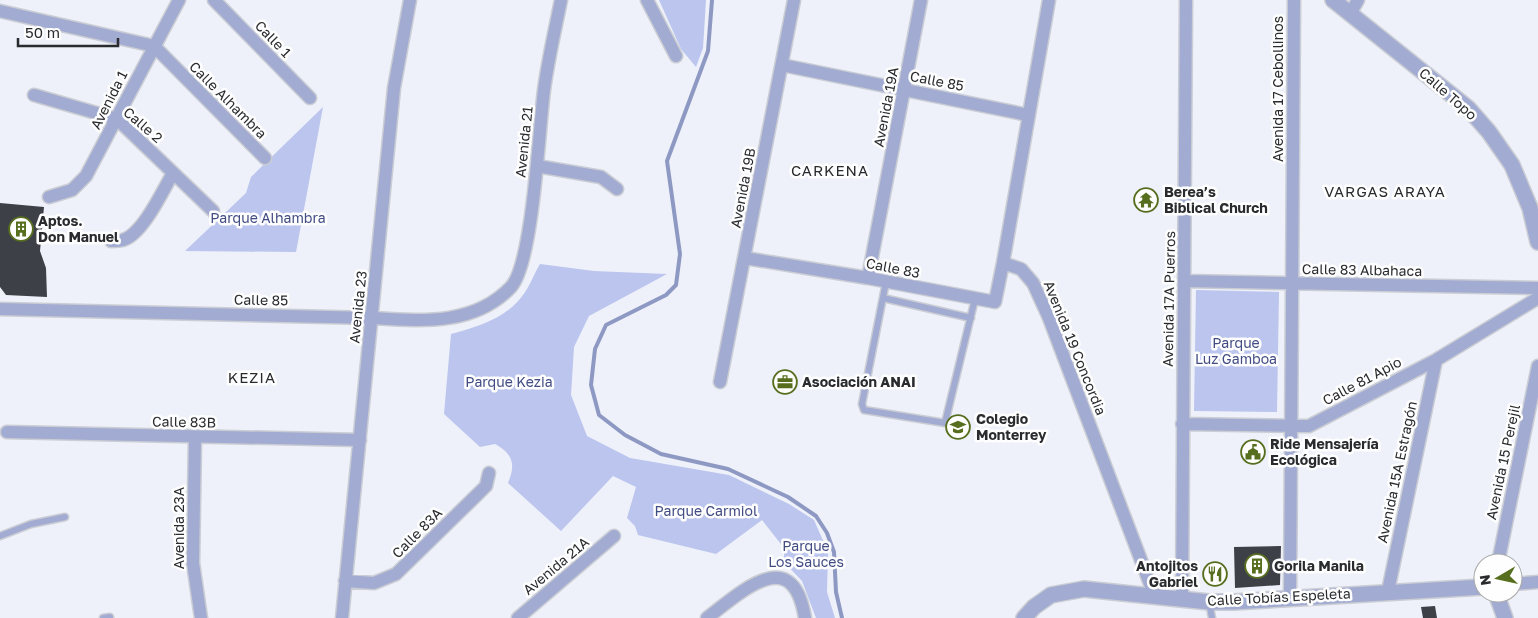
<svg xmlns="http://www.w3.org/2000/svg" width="1538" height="618" viewBox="0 0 1538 618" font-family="'Golos Text',sans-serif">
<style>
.green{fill:#bbc5ed}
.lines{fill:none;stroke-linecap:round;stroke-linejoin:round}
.stream{stroke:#8e99c3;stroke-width:4}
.building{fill:#3e4047}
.service-casing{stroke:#cbcdd4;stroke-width:9}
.minor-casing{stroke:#cbcdd4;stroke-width:15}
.tertiary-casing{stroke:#cbcdd4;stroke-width:18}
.service{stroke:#a2abd1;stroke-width:6}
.minor{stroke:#a2abd1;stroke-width:12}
.tertiary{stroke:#a2abd1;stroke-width:15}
.labels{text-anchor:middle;stroke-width:5;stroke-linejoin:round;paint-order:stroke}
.street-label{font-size:14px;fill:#2a2b2e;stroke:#fefefe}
.poi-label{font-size:14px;font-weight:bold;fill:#2a2b2e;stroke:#fefefe;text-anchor:start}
.park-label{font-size:14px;fill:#414c84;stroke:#fefefe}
.neighbourhood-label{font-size:15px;letter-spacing:1px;fill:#2a2b2e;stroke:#fefefe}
</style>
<rect width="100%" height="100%" fill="#eef1f9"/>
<path class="green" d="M 659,0 L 706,0 L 703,48 L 696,67 L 681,49 Z
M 323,107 L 296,252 L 185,251 L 246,193 L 251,177 Z
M 540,264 L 594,271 L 667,274 L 589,316 L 574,347 L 571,395 L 587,436 L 630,458 L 729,475 L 789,504 L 814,520 L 828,552 L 827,592 L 835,618 L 816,618 L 802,581 L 784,562 L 784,548 L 762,520 L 716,554 L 638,535 L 635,526 L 627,518 L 636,487 L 613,476 L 561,531 L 508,483 C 516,464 513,454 495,444 L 480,447 L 444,414 L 451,334 C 476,327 506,319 523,295 C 530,286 534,274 540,264 Z
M 1196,290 L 1279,292 L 1277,412 L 1194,411 Z"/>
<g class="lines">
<path class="stream" d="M 712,0 L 708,51 L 667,161 L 680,254 L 676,285 L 666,295 L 606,325 L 595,349 L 591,385 L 599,415 L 625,435 L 661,454 L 728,469 L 788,497 L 816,516 L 827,533 L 834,552 L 836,592 L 842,618"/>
</g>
<path class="building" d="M 0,203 L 44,207 L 40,251 L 46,268 L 47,297 L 6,295 L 0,287 Z
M 1281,546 L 1280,585 L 1235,588 L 1234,547 Z
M 1435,606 L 1437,618 L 1423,618 L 1421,607 Z"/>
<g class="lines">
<g class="service-casing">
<path id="service" d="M 886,282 L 862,404 L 864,410 L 945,423 L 975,299
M 883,298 L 971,318
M 0,536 L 31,524 L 65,517
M 1209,602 L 1212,618
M 103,618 L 110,617"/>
</g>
<g class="minor-casing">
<path id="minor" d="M 214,0 L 310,98
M 647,0 L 676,56
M 1049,0 L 1003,263 L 1021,269 L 1033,283 L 1049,318 L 1155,597
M 0,11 L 154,46 L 265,158
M 1350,14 L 1358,0
M 782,65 L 1028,115
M 34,95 L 117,119 L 213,211
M 537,166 L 601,177 L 617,189
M 49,197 L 72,190 L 86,176 L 179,0
M 111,241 C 115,241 120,241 123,240 C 143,234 163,190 173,173
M 745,258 L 868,278 L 995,302 L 1003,263
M 868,278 L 921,0
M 1185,281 L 1538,288
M 0,309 L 372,318 C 421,321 474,326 511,287 C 533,263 539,128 544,90 C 548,60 555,30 561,0
M 720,382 L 794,0
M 1182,424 L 1309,426 L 1436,360 L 1538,298
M 7,432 L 360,440
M 195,438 L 193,563 L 201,618
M 1498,563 L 1538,366
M 345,581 L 374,583 L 396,574 L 486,486 L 489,473
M 1513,584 L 1538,582
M 1388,591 L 1436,360
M 1182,599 L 1186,0
M 1290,599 L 1294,0
M 342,618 L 394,88 L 410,0
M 518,618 L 614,536
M 707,618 C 742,591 793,543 805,618"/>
</g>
<g class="tertiary-casing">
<path id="tertiary" d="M 1333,0 L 1468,108 L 1489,132 L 1512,165 L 1530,208 L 1538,242
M 1496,593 L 1505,618
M 1024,618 L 1034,607 L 1051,595 L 1084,589 L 1209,602 L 1234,602 L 1483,587"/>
</g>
<use href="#service" class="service"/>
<use href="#minor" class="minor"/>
<use href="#tertiary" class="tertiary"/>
</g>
<defs>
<g id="temple-ring" transform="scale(1.25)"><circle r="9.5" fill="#fefefe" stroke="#576e1e" stroke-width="1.5"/><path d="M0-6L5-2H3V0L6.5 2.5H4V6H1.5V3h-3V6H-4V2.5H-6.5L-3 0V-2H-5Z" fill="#576e1e"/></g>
<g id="building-ring" transform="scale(1.25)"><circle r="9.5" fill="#fefefe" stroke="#576e1e" stroke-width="1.5"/><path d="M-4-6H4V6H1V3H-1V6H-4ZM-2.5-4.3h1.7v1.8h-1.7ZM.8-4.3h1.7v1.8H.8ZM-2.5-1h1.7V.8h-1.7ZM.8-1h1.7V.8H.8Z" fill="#576e1e"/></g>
<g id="office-ring" transform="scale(1.25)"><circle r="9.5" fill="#fefefe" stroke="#576e1e" stroke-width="1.5"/><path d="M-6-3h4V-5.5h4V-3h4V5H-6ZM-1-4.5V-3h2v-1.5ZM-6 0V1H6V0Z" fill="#576e1e"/></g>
<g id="school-ring" transform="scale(1.25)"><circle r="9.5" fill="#fefefe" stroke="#576e1e" stroke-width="1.5"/><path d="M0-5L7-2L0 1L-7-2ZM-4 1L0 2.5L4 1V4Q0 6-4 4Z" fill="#576e1e"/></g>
<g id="civic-ring" transform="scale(1.25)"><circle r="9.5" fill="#fefefe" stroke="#576e1e" stroke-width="1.5"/><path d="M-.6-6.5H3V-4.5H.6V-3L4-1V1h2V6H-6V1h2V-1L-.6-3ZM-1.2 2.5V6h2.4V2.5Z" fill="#576e1e"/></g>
<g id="restaurant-ring" transform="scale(1.25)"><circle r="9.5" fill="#fefefe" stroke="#576e1e" stroke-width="1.5"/><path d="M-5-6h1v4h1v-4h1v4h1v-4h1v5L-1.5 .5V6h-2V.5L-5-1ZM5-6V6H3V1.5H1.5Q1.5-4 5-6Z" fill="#576e1e"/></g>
</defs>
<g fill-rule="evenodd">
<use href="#temple-ring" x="1146" y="200"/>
<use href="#building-ring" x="21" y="229"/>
<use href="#office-ring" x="785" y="382"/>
<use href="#school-ring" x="958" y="427"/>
<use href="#civic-ring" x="1253" y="452"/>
<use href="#building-ring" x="1257" y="566"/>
<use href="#restaurant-ring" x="1215" y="574"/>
</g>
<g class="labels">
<g class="street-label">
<text transform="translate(273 39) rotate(46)" y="5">Calle 1</text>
<text transform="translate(937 81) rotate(11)" y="5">Calle 85</text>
<text transform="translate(1278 89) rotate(-90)" y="5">Avenida 17 Cebollinos</text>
<text transform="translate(1448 94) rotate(41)" y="5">Calle Topo</text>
<text transform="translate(109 100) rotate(-63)" y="5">Avenida 1</text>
<text transform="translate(228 100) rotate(45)" y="5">Calle Alhambra</text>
<text transform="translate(886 107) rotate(-79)" y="5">Avenida 19A</text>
<text transform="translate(143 125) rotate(41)" y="5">Calle 2</text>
<text transform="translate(524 142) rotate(-84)" y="5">Avenida 21</text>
<text transform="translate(743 188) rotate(-79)" y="5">Avenida 19B</text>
<text transform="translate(893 268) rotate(11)" y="5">Calle 83</text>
<text transform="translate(1362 270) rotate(1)" y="5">Calle 83 Albahaca</text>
<text transform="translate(1169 299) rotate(-89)" y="5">Avenida 17A Puerros</text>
<text transform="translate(261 300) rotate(1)" y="5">Calle 85</text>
<text transform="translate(358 307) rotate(-84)" y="5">Avenida 23</text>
<text transform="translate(1075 348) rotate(68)" y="5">Avenida 19 Concordia</text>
<text transform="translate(1362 381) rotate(-28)" y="5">Calle 81 Apio</text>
<text transform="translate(184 422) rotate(1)" y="5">Calle 83B</text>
<text transform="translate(1503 462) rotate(-78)" y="5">Avenida 15 Perejil</text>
<text transform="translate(1397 472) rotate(-78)" y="5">Avenida 15A Estragón</text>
<text transform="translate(179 528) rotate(-90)" y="5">Avenida 23A</text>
<text transform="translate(417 533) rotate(-45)" y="5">Calle 83A</text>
<text transform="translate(556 566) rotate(-40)" y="5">Avenida 21A</text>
<text transform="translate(1279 597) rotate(-3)" y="5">Calle Tobías Espeleta</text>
</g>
<g class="poi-label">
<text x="1164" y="197">Berea’s<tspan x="1164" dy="16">Biblical Church</tspan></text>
<text x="38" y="226">Aptos.<tspan x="38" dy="16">Don Manuel</tspan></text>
<text x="802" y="387">Asociación ANAI</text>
<text x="976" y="424">Colegio<tspan x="976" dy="16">Monterrey</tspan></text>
<text x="1270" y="449">Ride Mensajería<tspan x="1270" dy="16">Ecológica</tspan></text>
<text x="1198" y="571" text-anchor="end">Antojitos<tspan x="1198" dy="16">Gabriel</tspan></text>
<text x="1274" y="571">Gorila Manila</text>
</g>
<g class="park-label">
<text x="268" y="223">Parque Alhambra</text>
<text x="1236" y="348">Parque<tspan x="1236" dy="16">Luz Gamboa</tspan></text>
<text x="509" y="387">Parque Kezia</text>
<text x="706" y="516">Parque Carmiol</text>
<text x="806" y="551">Parque<tspan x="806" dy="16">Los Sauces</tspan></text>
</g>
<g class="neighbourhood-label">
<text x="830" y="176">CARKENA</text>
<text x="1385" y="197">VARGAS ARAYA</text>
<text x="252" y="383">KEZIA</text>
</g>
</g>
<g transform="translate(1498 578) rotate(261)"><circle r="24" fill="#fefefe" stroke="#a9aaab"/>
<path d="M0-4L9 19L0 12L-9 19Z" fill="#576e1e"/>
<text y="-8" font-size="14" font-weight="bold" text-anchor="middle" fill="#2a2b2e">N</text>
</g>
<path d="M18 38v8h100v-8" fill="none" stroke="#2a2b2e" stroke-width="2.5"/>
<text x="25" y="38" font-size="15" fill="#2a2b2e" stroke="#fefefe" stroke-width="4" paint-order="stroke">50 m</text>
</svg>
